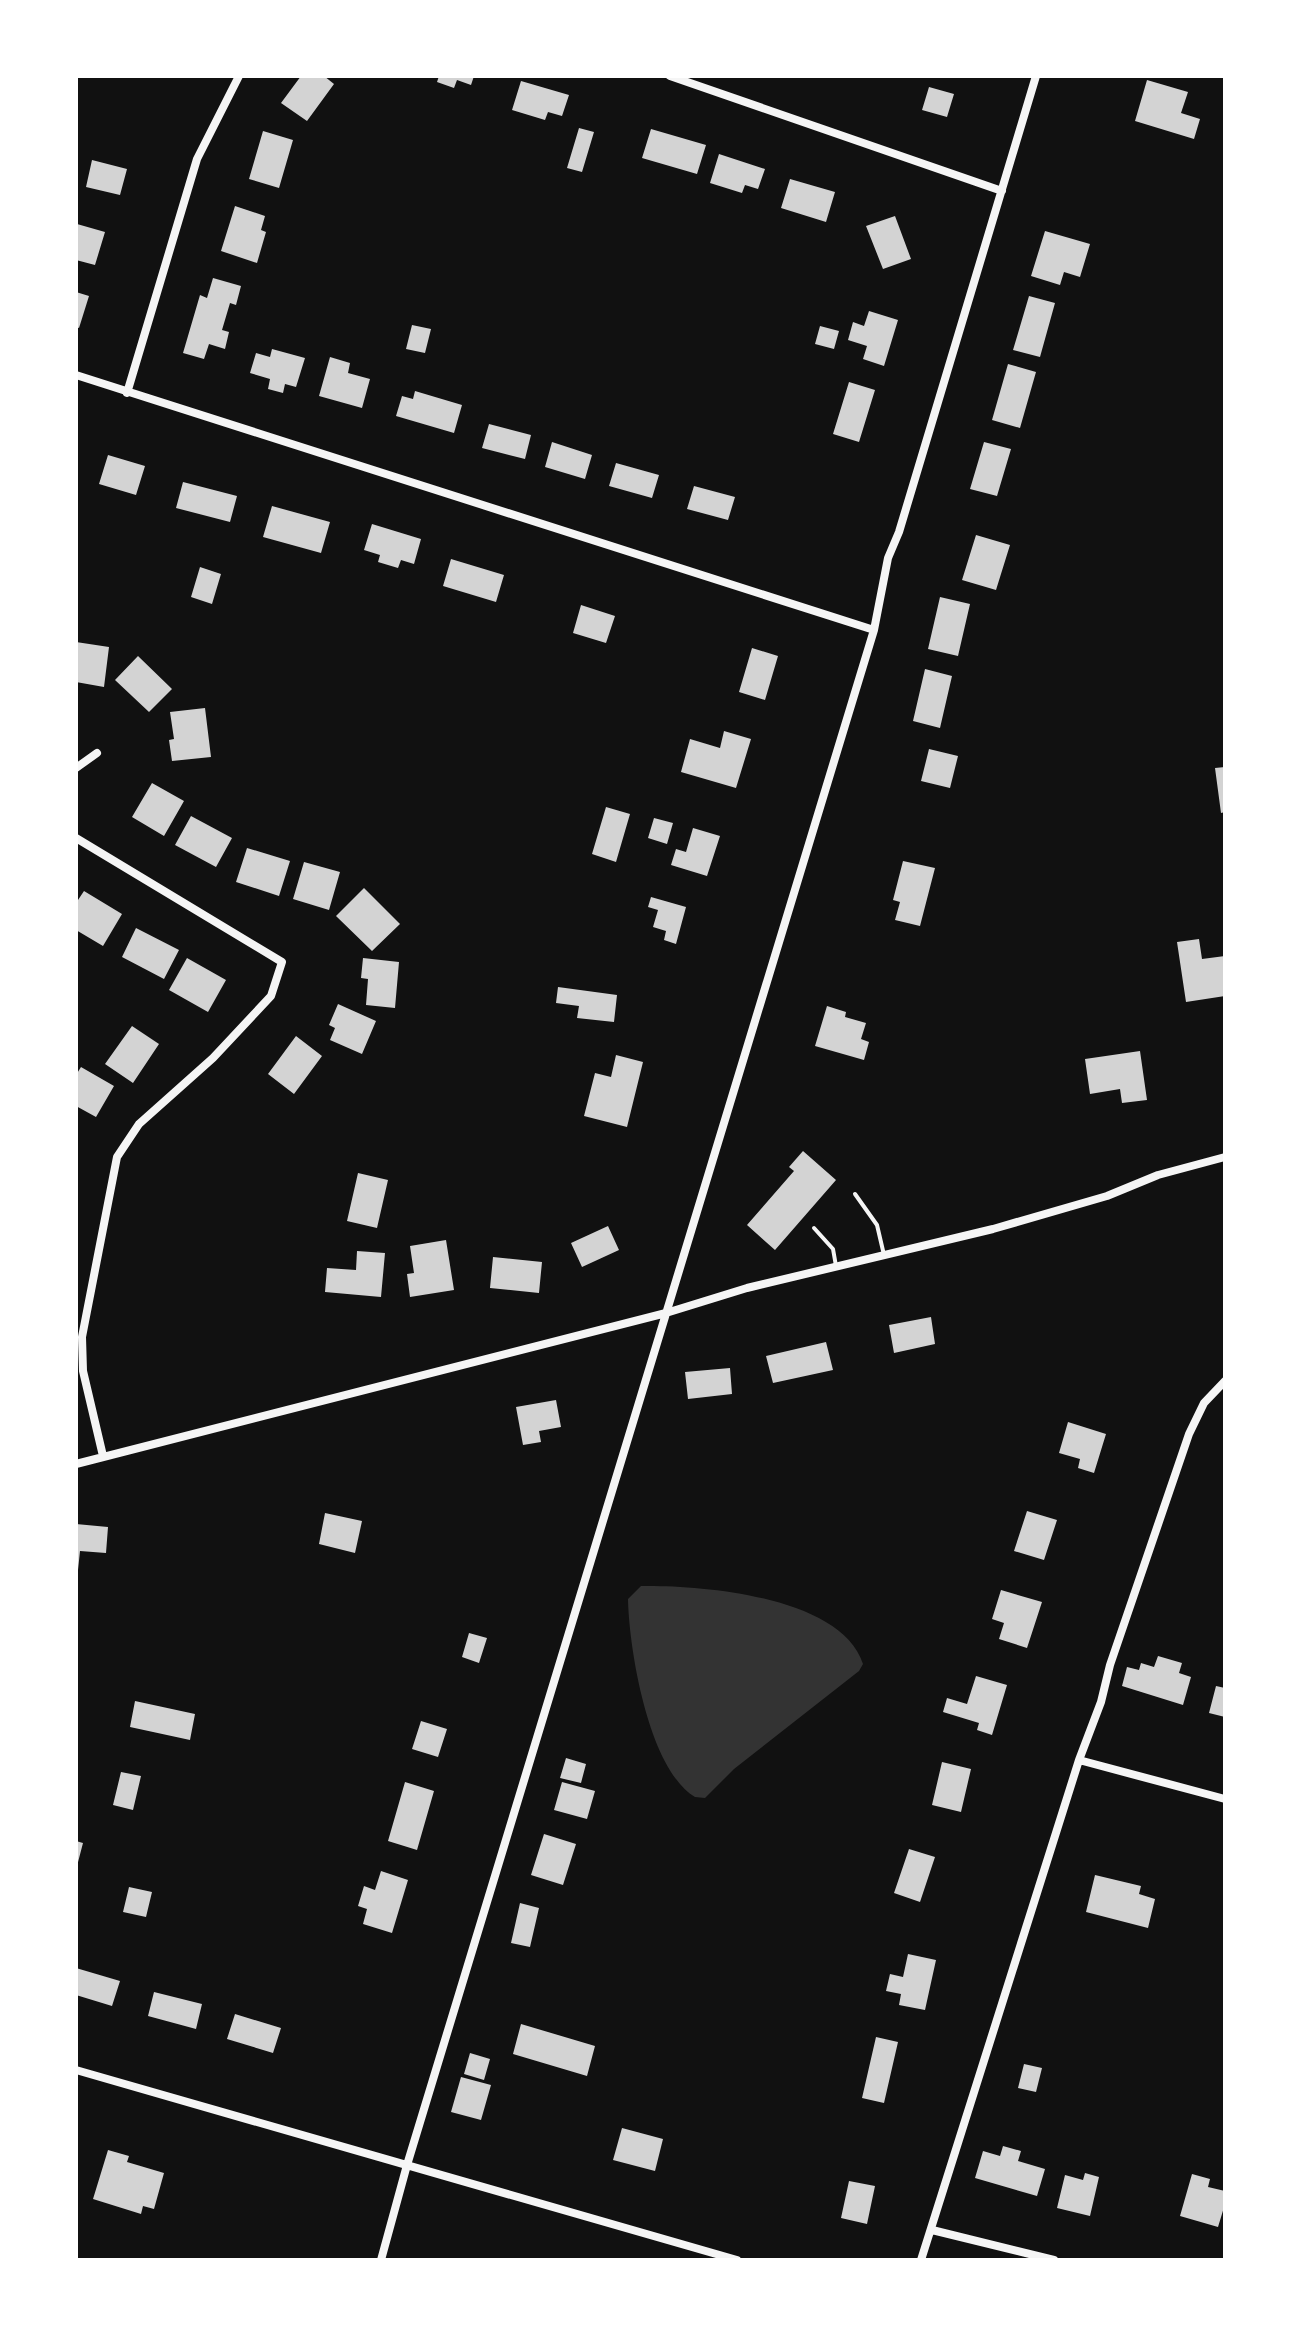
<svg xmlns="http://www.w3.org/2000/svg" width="1301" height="2336" viewBox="0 0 1301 2336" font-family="Bitter,serif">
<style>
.water{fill:#333}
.building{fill:#d3d3d3}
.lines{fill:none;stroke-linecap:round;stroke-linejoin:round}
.service{stroke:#f5f5f5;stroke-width:4}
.minor{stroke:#f5f5f5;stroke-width:8}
</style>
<rect width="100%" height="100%" fill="#111"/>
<path class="water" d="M 641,1586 C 701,1585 841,1596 863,1664 L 859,1671 L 734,1769 L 705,1798 L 695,1797 C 649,1770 629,1650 628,1599 Z"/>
<path class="building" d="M 301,76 L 324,76 L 334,84 L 307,121 L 281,103 Z
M 439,76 L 474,76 L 471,85 L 457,80 L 454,88 L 437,82 Z
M 1147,80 L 1188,92 L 1181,113 L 1200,119 L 1194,139 L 1135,121 Z
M 521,81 L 569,95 L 562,116 L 548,112 L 545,120 L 512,110 Z
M 929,87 L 954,94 L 947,117 L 922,110 Z
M 579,128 L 594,132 L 582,172 L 567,168 Z
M 651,129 L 706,145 L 697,174 L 642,158 Z
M 263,131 L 293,140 L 279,188 L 249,179 Z
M 719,154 L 765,169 L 758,189 L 745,185 L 742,193 L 710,183 Z
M 92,160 L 127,169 L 120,195 L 86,187 Z
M 790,179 L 835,192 L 826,222 L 781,208 Z
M 235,206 L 265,216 L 261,230 L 266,232 L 257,263 L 221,251 Z
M 895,216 L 911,259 L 883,269 L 866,226 Z
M 77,224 L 105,232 L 95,265 L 76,260 Z
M 1045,231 L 1090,244 L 1080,277 L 1064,272 L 1060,285 L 1031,276 Z
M 213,278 L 241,286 L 236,305 L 230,303 L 222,330 L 229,332 L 225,349 L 209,344 L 204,359 L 183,353 L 200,295 L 207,298 Z
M 76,292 L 89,296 L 79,328 L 76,327 Z
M 1029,296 L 1055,303 L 1040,357 L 1013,350 Z
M 869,311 L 898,320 L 884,366 L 863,359 L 867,346 L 848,340 L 853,322 L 864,326 Z
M 412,325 L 431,329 L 425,353 L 406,349 Z
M 820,326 L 839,331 L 834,349 L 815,344 Z
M 272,349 L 305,358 L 296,387 L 285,384 L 283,393 L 268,389 L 270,379 L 250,373 L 256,353 L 270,357 Z
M 330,357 L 350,363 L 348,373 L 370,379 L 362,408 L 319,396 Z
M 1008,364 L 1036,372 L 1020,428 L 992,420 Z
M 849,382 L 875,390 L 859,442 L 833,434 Z
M 415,391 L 462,405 L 454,433 L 396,416 L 402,396 L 413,399 Z
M 489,424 L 531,435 L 525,459 L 482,448 Z
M 552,442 L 592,455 L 585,479 L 545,467 Z
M 984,442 L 1011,449 L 997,496 L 970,489 Z
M 108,455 L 145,466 L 136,495 L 99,484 Z
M 616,463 L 659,475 L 652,498 L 609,486 Z
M 183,482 L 237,496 L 230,522 L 176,508 Z
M 694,486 L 735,497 L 728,520 L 687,509 Z
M 272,506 L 330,522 L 321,553 L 263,537 Z
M 372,524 L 421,539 L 414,564 L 401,560 L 398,568 L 378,562 L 380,555 L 364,550 Z
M 976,535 L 1010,545 L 996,590 L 962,580 Z
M 451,559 L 504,575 L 496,602 L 443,586 Z
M 200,567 L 221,574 L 212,604 L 191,597 Z
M 940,597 L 970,604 L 958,656 L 928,649 Z
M 581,605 L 615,616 L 606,643 L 573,633 Z
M 76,642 L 109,647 L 104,687 L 76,682 Z
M 752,648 L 778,656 L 765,700 L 739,692 Z
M 138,656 L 172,689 L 149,712 L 115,680 Z
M 925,669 L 952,676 L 940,728 L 913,721 Z
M 205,708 L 211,757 L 172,761 L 169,740 L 174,739 L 170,712 Z
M 724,731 L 751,739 L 736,788 L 681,772 L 690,739 L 720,748 Z
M 929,749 L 958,756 L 950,788 L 921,781 Z
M 1225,767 L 1225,812 L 1221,813 L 1215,768 Z
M 152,783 L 184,801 L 164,836 L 132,817 Z
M 606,807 L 630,814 L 616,862 L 592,854 Z
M 191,816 L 232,838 L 216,867 L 175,845 Z
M 654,818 L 673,823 L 667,844 L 648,838 Z
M 693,828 L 720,836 L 707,876 L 671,865 L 676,849 L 686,852 Z
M 247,848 L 290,861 L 279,896 L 236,882 Z
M 903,861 L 935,868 L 920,926 L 895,920 L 900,902 L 893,900 Z
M 304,862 L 340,872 L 329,910 L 293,899 Z
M 364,888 L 400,924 L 372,951 L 336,916 Z
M 84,891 L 122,914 L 103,946 L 76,930 L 76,903 Z
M 651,897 L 686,907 L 676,944 L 664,940 L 666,931 L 653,927 L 658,910 L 648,907 Z
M 136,928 L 179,950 L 164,979 L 122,957 Z
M 1199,939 L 1202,959 L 1225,956 L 1225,996 L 1186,1002 L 1177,942 Z
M 187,958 L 226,980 L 208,1012 L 169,990 Z
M 363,958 L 399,962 L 395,1008 L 366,1005 L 368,979 L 361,978 Z
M 558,987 L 617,995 L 614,1022 L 577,1018 L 579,1006 L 556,1003 Z
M 338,1004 L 376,1021 L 362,1054 L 330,1040 L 335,1028 L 329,1025 Z
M 827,1006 L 846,1012 L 845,1017 L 866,1023 L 861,1039 L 869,1042 L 864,1060 L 815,1046 Z
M 132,1026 L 159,1044 L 133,1083 L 105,1064 Z
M 296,1036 L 322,1056 L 294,1094 L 268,1074 Z
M 1140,1051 L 1147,1100 L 1122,1103 L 1120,1089 L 1090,1094 L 1085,1059 Z
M 616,1055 L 643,1062 L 627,1127 L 584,1116 L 595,1073 L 611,1077 Z
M 81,1067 L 114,1086 L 96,1117 L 76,1106 L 76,1075 Z
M 803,1151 L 836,1180 L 775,1250 L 747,1225 L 794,1171 L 789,1167 Z
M 358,1173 L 388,1180 L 377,1228 L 347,1221 Z
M 608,1226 L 619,1250 L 582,1267 L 571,1243 Z
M 446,1240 L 454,1290 L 410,1297 L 407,1274 L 414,1273 L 410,1246 Z
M 357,1251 L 385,1253 L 381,1297 L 325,1292 L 327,1268 L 356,1270 Z
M 493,1257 L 542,1262 L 539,1293 L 490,1288 Z
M 931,1317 L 935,1344 L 894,1353 L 889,1325 Z
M 826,1342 L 833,1370 L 773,1383 L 766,1356 Z
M 730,1368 L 732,1394 L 688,1399 L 685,1372 Z
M 556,1400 L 561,1427 L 539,1431 L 541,1442 L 523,1445 L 516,1407 Z
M 1068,1422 L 1106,1434 L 1094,1473 L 1078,1468 L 1080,1459 L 1059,1453 Z
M 1027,1511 L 1057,1520 L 1044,1560 L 1014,1551 Z
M 325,1513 L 362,1521 L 355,1553 L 319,1544 Z
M 76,1524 L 108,1527 L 106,1553 L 80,1551 L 78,1570 L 76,1570 Z
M 1001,1590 L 1042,1602 L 1027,1648 L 999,1639 L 1004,1623 L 992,1619 Z
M 469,1633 L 487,1638 L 479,1663 L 462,1657 Z
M 1158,1656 L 1182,1663 L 1179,1673 L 1191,1677 L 1183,1705 L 1122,1686 L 1127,1667 L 1139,1670 L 1141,1663 L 1154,1667 Z
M 976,1676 L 1007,1685 L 992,1735 L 977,1730 L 979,1723 L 943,1712 L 947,1698 L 967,1704 Z
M 1216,1686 L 1225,1688 L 1225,1717 L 1209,1713 Z
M 135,1701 L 195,1714 L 190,1740 L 130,1727 Z
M 421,1721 L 447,1729 L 438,1757 L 412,1749 Z
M 566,1758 L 586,1764 L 581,1783 L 560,1778 Z
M 942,1762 L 971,1769 L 961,1812 L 932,1805 Z
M 121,1772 L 141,1776 L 133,1810 L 113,1805 Z
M 405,1782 L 434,1791 L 417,1850 L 388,1841 Z
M 562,1782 L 595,1791 L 587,1819 L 554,1810 Z
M 544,1834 L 576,1844 L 563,1885 L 531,1875 Z
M 76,1841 L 83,1843 L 77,1866 L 76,1866 Z
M 909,1849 L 935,1857 L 920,1902 L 894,1893 Z
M 381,1871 L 408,1880 L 392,1933 L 363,1924 L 367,1909 L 358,1906 L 364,1886 L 375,1890 Z
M 1095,1875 L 1141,1886 L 1139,1894 L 1155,1899 L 1148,1928 L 1086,1912 Z
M 129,1887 L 152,1892 L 146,1917 L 123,1912 Z
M 520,1903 L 539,1908 L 530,1947 L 511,1943 Z
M 908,1954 L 936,1960 L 925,2010 L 899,2005 L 901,1994 L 886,1991 L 890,1974 L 903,1977 Z
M 76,1968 L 120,1981 L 112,2006 L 76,1995 Z
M 154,1992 L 202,2004 L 196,2029 L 148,2016 Z
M 235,2014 L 281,2028 L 273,2053 L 227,2039 Z
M 521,2024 L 595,2046 L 587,2076 L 513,2054 Z
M 876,2037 L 898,2042 L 884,2103 L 862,2098 Z
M 470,2053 L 490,2059 L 484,2080 L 464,2074 Z
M 1024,2064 L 1042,2068 L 1036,2092 L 1018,2088 Z
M 461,2077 L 491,2085 L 481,2120 L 451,2112 Z
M 622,2128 L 663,2139 L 655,2171 L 613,2160 Z
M 1003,2146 L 1021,2151 L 1018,2161 L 1045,2169 L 1037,2196 L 975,2178 L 983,2151 L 1000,2156 Z
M 108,2150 L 129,2156 L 127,2162 L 164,2173 L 154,2209 L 143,2206 L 141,2214 L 93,2199 Z
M 1085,2173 L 1099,2177 L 1090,2216 L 1057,2208 L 1065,2175 L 1083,2180 Z
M 1192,2174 L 1210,2179 L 1208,2187 L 1225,2191 L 1225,2204 L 1218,2227 L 1180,2216 Z
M 849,2181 L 875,2186 L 867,2224 L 841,2218 Z"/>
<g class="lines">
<path class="service" d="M 855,1194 L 877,1225 L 884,1255
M 814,1228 L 833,1249 L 836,1266"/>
<path class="minor" d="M 670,76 L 1002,191
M 76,375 L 874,630
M 127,393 L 197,159 L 239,76
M 76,768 L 97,753
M 76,838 L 282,962 L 271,996 L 213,1058 L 139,1124 L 117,1157 L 82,1337 L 83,1371 L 103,1456
M 76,1464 L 666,1313 L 747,1288 L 993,1229 L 1107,1196 L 1158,1175 L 1225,1157
M 1079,1760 L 1225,1799
M 76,2070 L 737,2260
M 932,2230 L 1054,2260
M 381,2260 L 407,2165 L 874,630 L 888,558 L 899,532 L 1036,76
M 921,2260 L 1079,1760 L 1101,1702 L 1110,1665 L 1189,1434 L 1204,1403 L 1225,1381"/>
</g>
<rect width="1301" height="2336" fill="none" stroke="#ffffff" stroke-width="156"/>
</svg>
